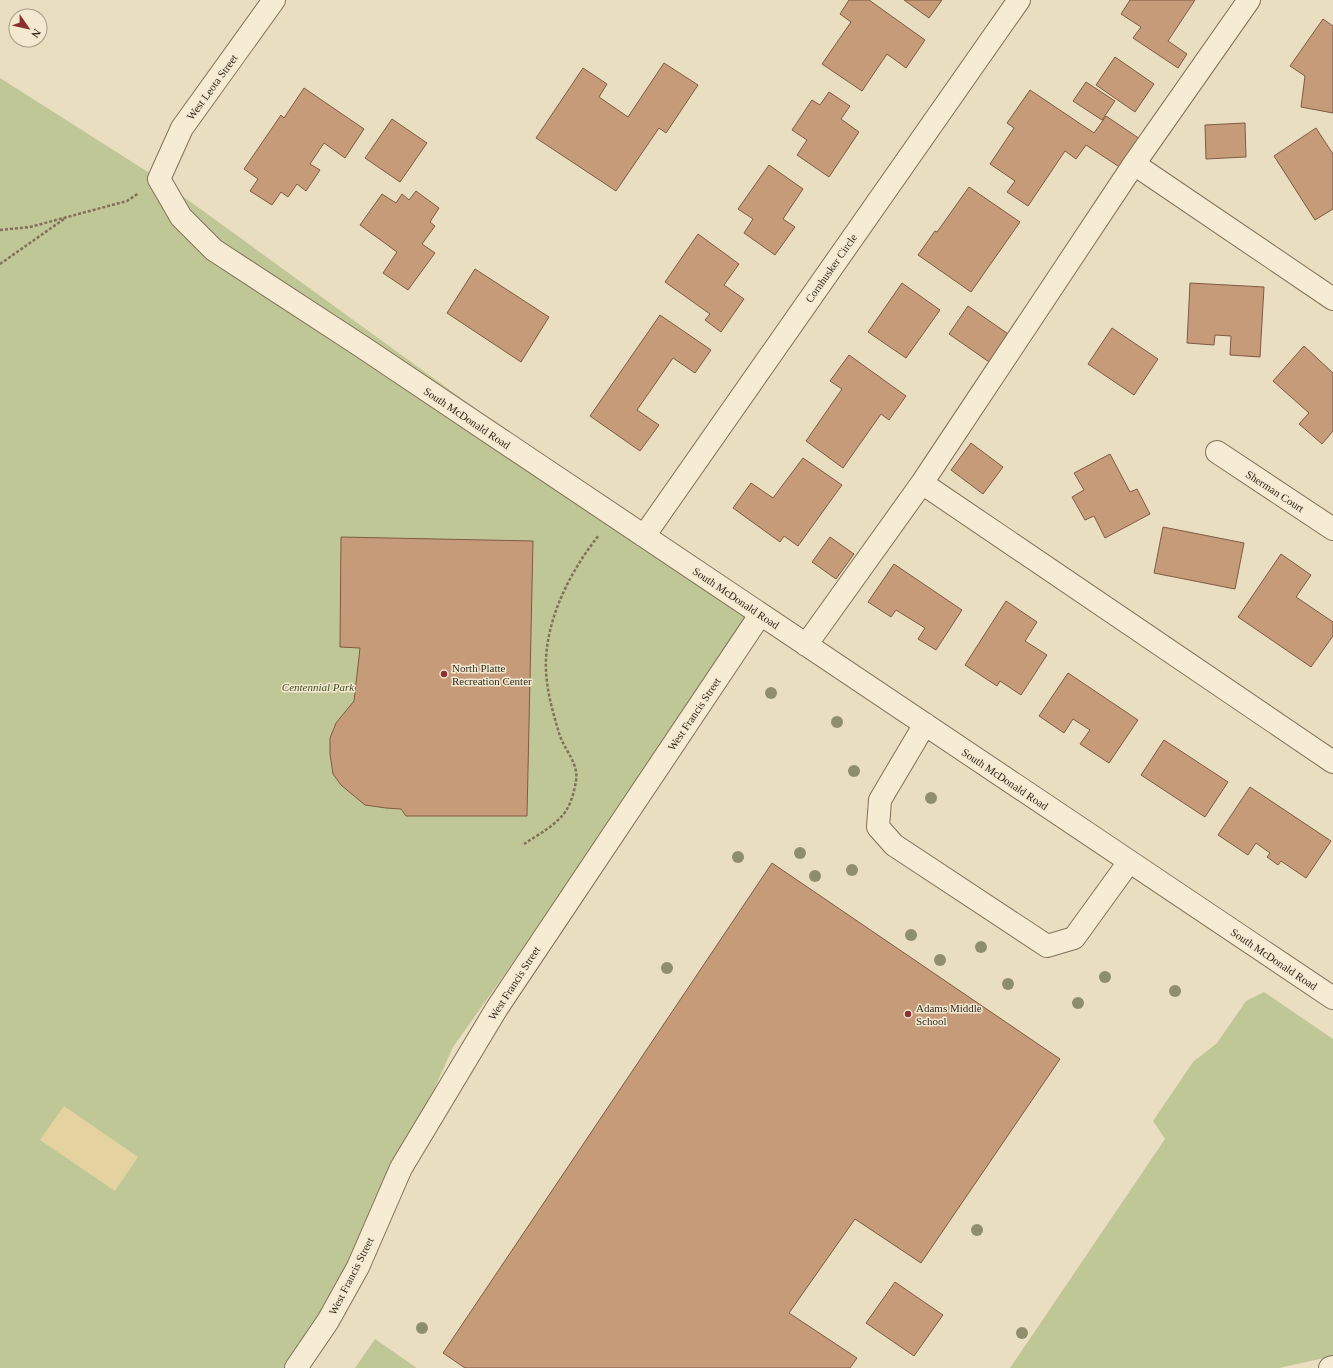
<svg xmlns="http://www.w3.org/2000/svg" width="1333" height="1368" viewBox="0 0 1333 1368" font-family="'Times New Roman',serif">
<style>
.green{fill:#c0c796}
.sand{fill:#e4d3a0}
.building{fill:#c59b7a;stroke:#7f5b42}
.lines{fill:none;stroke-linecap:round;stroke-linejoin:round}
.minor-casing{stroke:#82705a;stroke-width:24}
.path{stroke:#82705a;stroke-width:2.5;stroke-dasharray:3 2;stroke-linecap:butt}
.minor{stroke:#f6ecd3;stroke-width:22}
.tree{fill:#8e8e6c}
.poi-dot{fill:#8c302f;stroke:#f2e9d0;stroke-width:1.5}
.labels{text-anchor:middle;stroke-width:3;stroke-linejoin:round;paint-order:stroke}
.street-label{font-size:11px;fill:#33281d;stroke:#f2e9d0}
.poi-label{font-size:11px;fill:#33281d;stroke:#f2e9d0;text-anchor:start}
.park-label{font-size:11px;font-style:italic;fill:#434d26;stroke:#f2e9d0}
</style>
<rect width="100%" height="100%" fill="#eadec1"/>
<path class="green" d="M 0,78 L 159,179 L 760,615 L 453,1047 L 342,1297 L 291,1368 L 0,1368 Z
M 1264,992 L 1333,1039 L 1333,1356 L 1279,1368 L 1010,1368 L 1165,1139 L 1153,1121 L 1193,1062 L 1217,1043 L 1246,1001 Z
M 375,1339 L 417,1368 L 355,1368 Z"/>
<path class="sand" d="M 64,1106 L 138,1157 L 115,1191 L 40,1140 Z"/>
<path class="building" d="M 849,0 L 869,0 L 925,40 L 906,68 L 887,54 L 862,91 L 822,64 L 851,22 L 840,14 Z
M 904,0 L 942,0 L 929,18 Z
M 1130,0 L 1195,0 L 1168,41 L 1187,54 L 1178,68 L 1133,38 L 1141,27 L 1121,14 Z
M 1323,19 L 1333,26 L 1333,113 L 1301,107 L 1305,76 L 1290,66 Z
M 1115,57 L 1154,84 L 1135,112 L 1096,85 Z
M 664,63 L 698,85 L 666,133 L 659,128 L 616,191 L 536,138 L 583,68 L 607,84 L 599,97 L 628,117 Z
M 1086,82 L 1115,101 L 1102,120 L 1073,101 Z
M 304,88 L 364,129 L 345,158 L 324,143 L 310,164 L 320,170 L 306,191 L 297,184 L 288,197 L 281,192 L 272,205 L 250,191 L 258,179 L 244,169 L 281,115 L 284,118 Z
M 1030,90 L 1094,133 L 1106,116 L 1140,139 L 1121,168 L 1086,145 L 1076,159 L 1065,151 L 1028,206 L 1007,192 L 1015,181 L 990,164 L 1014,128 L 1007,123 Z
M 829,92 L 850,106 L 841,119 L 859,132 L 829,177 L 797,155 L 807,140 L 792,130 L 812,100 L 820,105 Z
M 392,119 L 427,143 L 400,182 L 365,158 Z
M 1245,123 L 1246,157 L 1206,159 L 1205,125 Z
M 1316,128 L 1333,154 L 1333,209 L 1315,220 L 1274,156 Z
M 769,165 L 803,189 L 783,219 L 795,227 L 775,255 L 744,233 L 753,219 L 738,209 Z
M 969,187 L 1020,222 L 971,292 L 918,255 L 935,231 L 937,232 Z
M 416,191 L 439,208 L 430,222 L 435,226 L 422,244 L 435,253 L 408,290 L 383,273 L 397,252 L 360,225 L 382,194 L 396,203 L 402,194 L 409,200 Z
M 698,234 L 739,264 L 724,285 L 744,299 L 721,332 L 705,320 L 710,314 L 665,282 Z
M 475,269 L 549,317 L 521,362 L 447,313 Z
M 902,283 L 940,310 L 906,358 L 868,332 Z
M 1190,283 L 1264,287 L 1260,357 L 1230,355 L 1231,336 L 1215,335 L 1214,345 L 1187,343 Z
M 968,306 L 1011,336 L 992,364 L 949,334 Z
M 660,315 L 711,350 L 695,373 L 673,358 L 637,410 L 659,425 L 640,451 L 590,416 Z
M 1112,328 L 1158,359 L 1134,395 L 1088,364 Z
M 1304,346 L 1333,373 L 1333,431 L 1322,444 L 1299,424 L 1309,413 L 1273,381 Z
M 849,355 L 906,396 L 889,420 L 881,414 L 843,468 L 806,441 L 842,389 L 830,381 Z
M 971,443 L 1003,467 L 983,494 L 951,470 Z
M 1110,454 L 1130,492 L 1137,489 L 1150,514 L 1105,538 L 1094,516 L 1085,520 L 1072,497 L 1084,490 L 1074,473 Z
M 803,458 L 842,485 L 798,546 L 784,536 L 780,542 L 733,508 L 751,483 L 773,498 Z
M 1163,527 L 1244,543 L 1235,589 L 1154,573 Z
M 341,537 L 533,541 L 527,816 L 406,816 L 401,809 L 386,808 L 365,805 L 341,785 L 333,774 L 330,754 L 330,738 L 336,723 L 354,701 L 360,648 L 340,647 Z
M 830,537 L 854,554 L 836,579 L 812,562 Z
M 1281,554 L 1311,575 L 1296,597 L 1333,622 L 1333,636 L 1311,667 L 1238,617 Z
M 894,564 L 962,610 L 936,650 L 918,639 L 925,628 L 896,610 L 891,617 L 868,602 Z
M 1006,601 L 1037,622 L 1025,641 L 1047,655 L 1021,695 L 1000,681 L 997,686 L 965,665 Z
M 1068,673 L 1138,720 L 1109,763 L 1080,744 L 1090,730 L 1073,719 L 1064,733 L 1039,716 Z
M 1164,740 L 1228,782 L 1205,817 L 1141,775 Z
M 1250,787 L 1331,841 L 1306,878 L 1281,861 L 1278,865 L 1267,857 L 1270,853 L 1256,843 L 1248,855 L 1218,835 Z
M 772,863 L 1060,1059 L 921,1263 L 855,1219 L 789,1313 L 857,1358 L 850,1368 L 465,1368 L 443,1353 Z
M 895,1282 L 943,1315 L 914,1356 L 866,1323 Z"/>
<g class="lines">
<g class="minor-casing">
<path id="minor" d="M 274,0 L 182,128 L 159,179 L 181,217 L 214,250 L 361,346 L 1333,998
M 1134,164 L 1333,299
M 1217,452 L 1333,529
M 922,483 L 1333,762
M 644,536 L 1019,0
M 806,645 L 922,483 L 1134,164 L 1249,0
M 925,724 L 880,800 L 878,827 L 894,845 L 1047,946 L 1074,938 L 1129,862
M 296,1368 L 328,1321 L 358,1267 L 401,1168 L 497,1008 L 760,615
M 1330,1368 L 1333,1367"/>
</g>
<path class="path" d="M 0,230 L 30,227 L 127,201 L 139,193
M 0,264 L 64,219
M 524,844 C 536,836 551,828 561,817 C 570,808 574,793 576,781 C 579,763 564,750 559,733 C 553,713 547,692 546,671 C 544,622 569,573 599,535"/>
<use href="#minor" class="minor"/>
</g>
<g class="tree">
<circle cx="771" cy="693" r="6"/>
<circle cx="837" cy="722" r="6"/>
<circle cx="854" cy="771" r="6"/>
<circle cx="931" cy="798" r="6"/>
<circle cx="800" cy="853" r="6"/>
<circle cx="738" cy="857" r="6"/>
<circle cx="852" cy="870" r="6"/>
<circle cx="815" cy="876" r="6"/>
<circle cx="911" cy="935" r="6"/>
<circle cx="981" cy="947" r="6"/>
<circle cx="940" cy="960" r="6"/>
<circle cx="667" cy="968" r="6"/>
<circle cx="1105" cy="977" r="6"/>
<circle cx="1008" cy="984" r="6"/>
<circle cx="1175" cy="991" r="6"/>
<circle cx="1078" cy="1003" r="6"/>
<circle cx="977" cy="1230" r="6"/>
<circle cx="422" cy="1328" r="6"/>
<circle cx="1022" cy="1333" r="6"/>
</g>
<g class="poi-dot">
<circle cx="444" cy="674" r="4"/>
<circle cx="908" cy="1014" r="4"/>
</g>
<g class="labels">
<g class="street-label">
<text transform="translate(212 87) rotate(-54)" y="4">West Leota Street</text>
<text transform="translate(831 268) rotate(-55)" y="4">Cornhusker Circle</text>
<text transform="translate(467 418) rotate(34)" y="4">South McDonald Road</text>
<text transform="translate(1275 491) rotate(33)" y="4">Sherman Court</text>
<text transform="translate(736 598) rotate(34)" y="4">South McDonald Road</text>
<text transform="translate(694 714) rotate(-56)" y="4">West Francis Street</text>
<text transform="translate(1005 779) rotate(34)" y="4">South McDonald Road</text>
<text transform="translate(1274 959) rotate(34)" y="4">South McDonald Road</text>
<text transform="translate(514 983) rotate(-57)" y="4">West Francis Street</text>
<text transform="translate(351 1276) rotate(-63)" y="4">West Francis Street</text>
</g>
<g class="poi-label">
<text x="452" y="672">North Platte<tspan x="452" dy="13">Recreation Center</tspan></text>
<text x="916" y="1012">Adams Middle<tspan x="916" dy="13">School</tspan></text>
</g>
<g class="park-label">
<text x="318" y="691">Centennial Park</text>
</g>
</g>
<g transform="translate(28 28) rotate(124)"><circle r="19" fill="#f2e9d0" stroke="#a69c88"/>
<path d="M0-3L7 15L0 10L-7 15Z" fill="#8c302f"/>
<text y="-6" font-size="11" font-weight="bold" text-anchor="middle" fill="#33281d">N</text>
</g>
</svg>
